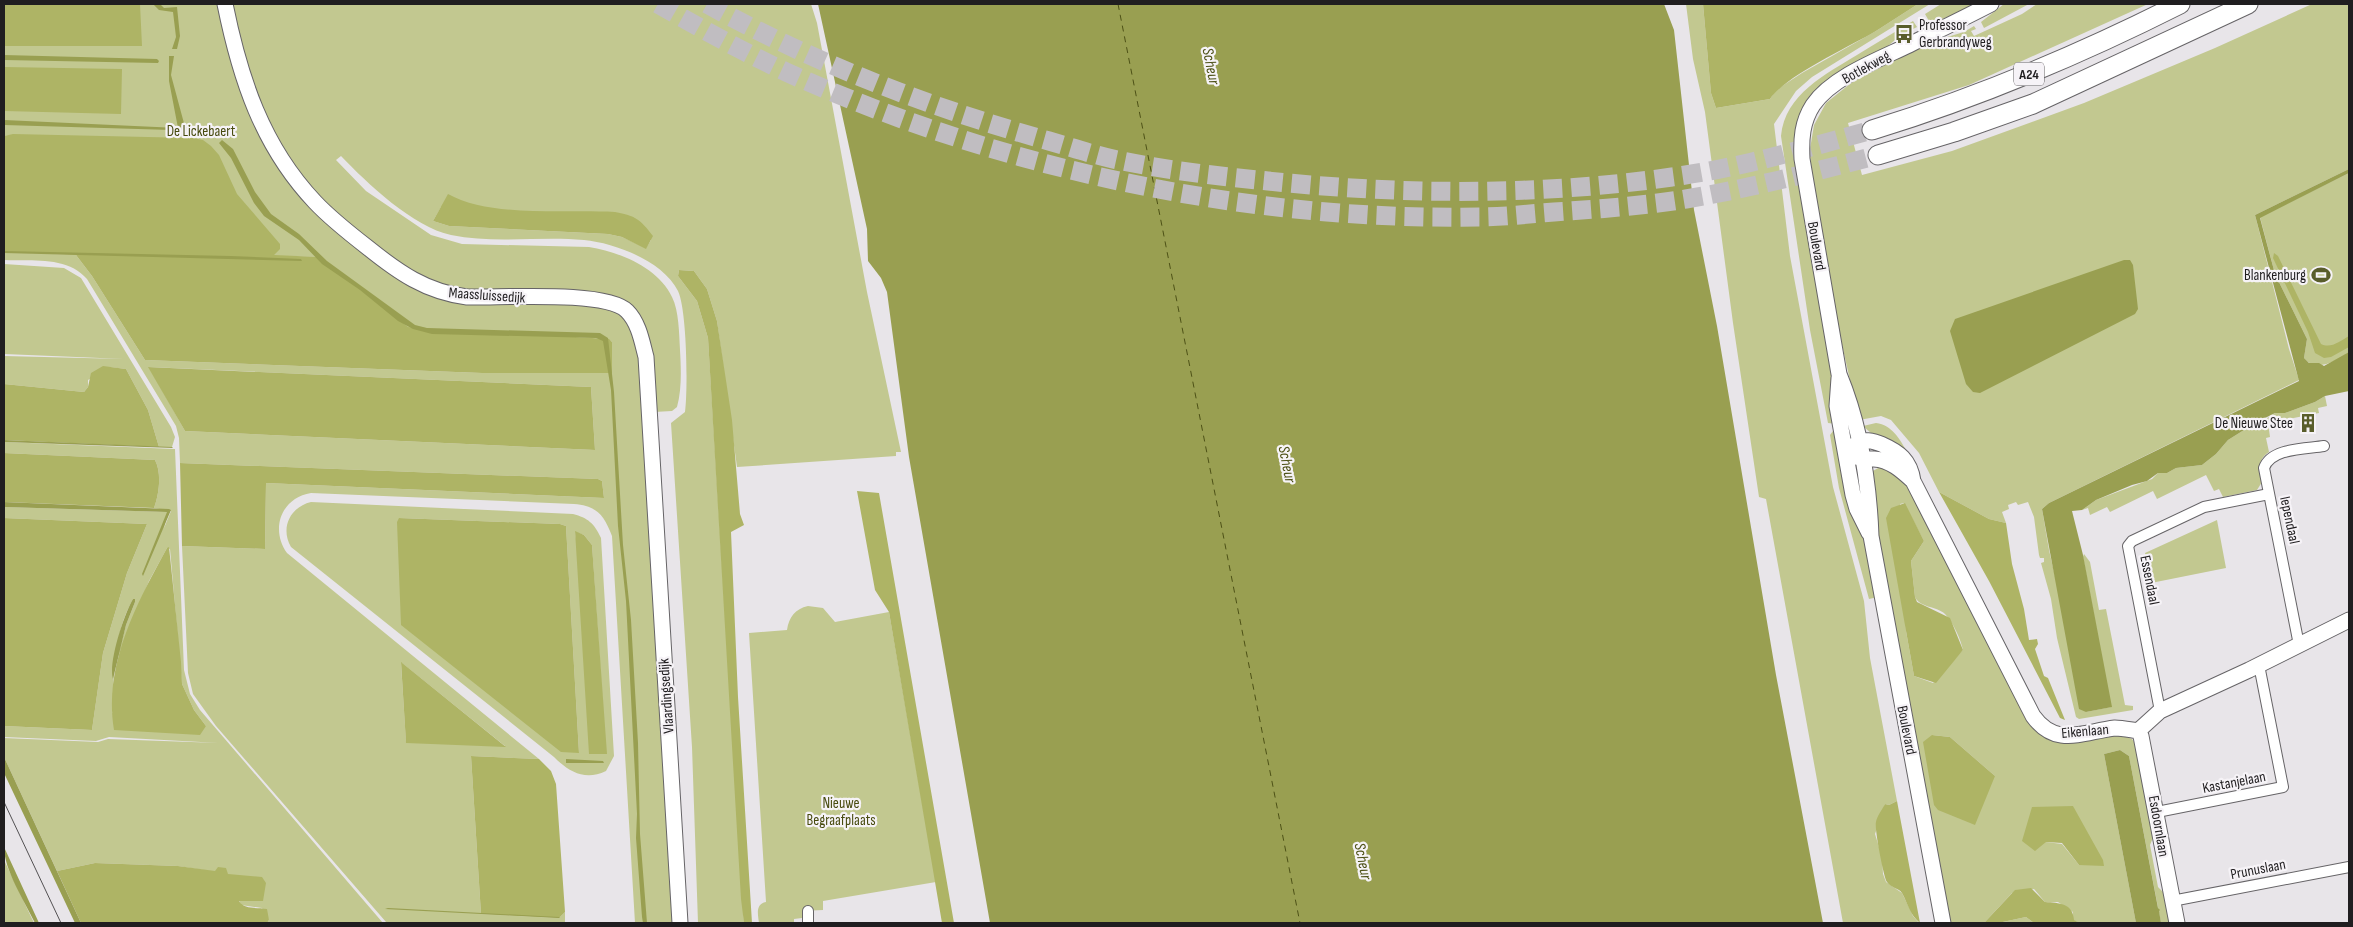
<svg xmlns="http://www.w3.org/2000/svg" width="2353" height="927" viewBox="0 0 2353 927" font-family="'Sofia Sans Condensed',sans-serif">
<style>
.green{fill:#c2c890;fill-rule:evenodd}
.forest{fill:#aeb465}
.water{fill:#999f51}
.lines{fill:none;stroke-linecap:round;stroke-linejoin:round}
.ferry{stroke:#4d5116;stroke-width:1;stroke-dasharray:6 5;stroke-linecap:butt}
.highway-tunnel{stroke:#c0bdc1;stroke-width:19;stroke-dasharray:19 9;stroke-linecap:butt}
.street-casing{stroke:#666467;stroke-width:12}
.secondary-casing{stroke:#666467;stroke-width:17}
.highway-casing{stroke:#666467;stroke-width:21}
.street{stroke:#fff;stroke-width:10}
.secondary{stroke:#fff;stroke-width:15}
.highway{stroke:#fff;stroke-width:19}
.tram{stroke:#535153;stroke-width:1}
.labels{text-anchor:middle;stroke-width:4.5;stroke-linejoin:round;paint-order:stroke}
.shield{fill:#f6f3f7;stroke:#605e60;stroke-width:1}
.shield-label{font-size:14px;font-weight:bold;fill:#201e20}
.poi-label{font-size:15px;fill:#201e20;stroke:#f6f3f7;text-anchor:end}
.street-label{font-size:15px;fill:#201e20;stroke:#f6f3f7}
.park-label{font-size:15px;fill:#474a0e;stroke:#f6f3f7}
.water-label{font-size:16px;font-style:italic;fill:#4d5116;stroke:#f6f3f7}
</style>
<rect width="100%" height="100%" fill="#e8e5e9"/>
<path class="green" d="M 4,4 L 811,4 L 817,23 L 867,292 L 901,452 L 896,452 L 896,456 L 737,467 L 717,321 L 707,289 L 694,271 L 679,270 L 678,276 L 697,301 L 708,338 L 744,923 L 698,923 L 692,747 L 671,423 L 685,412 C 688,389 687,310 678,291 C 663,261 615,243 584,240 C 540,236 494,244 451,235 C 413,227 367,183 341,156 L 336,160 L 366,191 L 431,235 L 462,244 L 589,247 C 619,252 658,267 672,297 C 679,311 679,333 680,350 C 681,368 682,389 677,407 L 672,411 L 654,412 C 652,378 657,326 625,303 C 614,295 601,294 588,293 C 545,292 493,296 451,288 C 406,280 345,227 315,194 L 309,203 L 330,224 L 385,269 L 426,293 L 468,303 L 590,304 C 630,309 633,332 640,366 L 676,923 L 635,923 L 612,536 C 604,515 597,506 574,504 L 311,493 C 281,498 270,529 287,553 L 539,759 L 471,756 L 481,914 L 559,918 L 565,912 L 565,923 L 386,922 L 216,726 L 193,694 L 188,673 L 182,546 L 265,549 L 266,483 L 604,498 L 602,481 L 598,479 L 180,463 L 179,438 L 176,426 L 87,279 C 68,256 31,261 4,260 L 4,252 L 76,255 L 92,276 L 145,360 L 482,373 L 612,373 L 612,342 L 608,339 L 407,327 L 367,293 L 337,273 L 320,257 L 277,256 L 273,262 L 13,247 L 15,135 L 4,136 ZM 441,207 L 454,215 L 611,221 L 651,240 L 646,248 L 622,237 L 608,234 L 449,226 L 433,221 ZM 149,367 L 591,387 L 595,450 L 185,431 ZM 401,663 L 402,663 L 505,746 L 406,742 Z
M 1686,4 L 1703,4 L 1711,93 L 1716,108 L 1770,99 L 1776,90 L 1802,73 L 1876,31 L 1918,4 L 1930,4 L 1812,77 L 1796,91 L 1774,124 L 1790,256 L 1833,487 L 1864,601 L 1870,658 L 1897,801 L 1889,805 L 1885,804 L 1875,834 L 1882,857 L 1883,874 L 1886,882 L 1902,893 L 1913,916 L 1919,923 L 1843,923 L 1766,499 L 1759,497 L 1733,323 L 1705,112 L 1693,59 Z
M 1941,4 L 1977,4 L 1956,14 L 1919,27 L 1929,21 L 1925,14 Z
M 2004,4 L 2029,4 L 1984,28 L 1981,22 Z
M 2037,4 L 2148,4 L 1969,85 L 1848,123 L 1862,175 L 1952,151 L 2084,103 L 2215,48 L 2312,4 L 2349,4 L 2349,169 L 2255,215 L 2289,349 L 2299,380 L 2049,503 L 2042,509 L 2049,550 L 2086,712 L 2111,707 L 2083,557 L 2084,554 L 2090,562 L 2099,610 L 2106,609 L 2125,705 L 2133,706 L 2133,710 L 2079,719 L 2076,717 L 2057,638 L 2051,599 L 2041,563 L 2044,562 L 2044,558 L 2040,558 L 2039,555 L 2034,517 L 2028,502 L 2018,505 L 2016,502 L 2008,505 L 2009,509 L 2002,512 L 2006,523 L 1989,519 L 1939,492 L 1919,453 L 1891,420 L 1881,416 L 1859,420 L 1836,318 L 1811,170 L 1810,149 L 1814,125 L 1826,103 L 1851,83 L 1927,43 L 1964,32 L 1974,26 L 1976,29 L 1971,31 L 1974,36 L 2022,14 Z
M 1913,21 L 1917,27 L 1901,35 L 1882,51 L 1804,109 L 1836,424 L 1828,423 L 1810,330 L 1781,136 C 1785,94 1826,74 1857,55 C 1876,43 1895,32 1913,21 Z
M 2349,173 L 2349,352 C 2337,361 2315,373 2304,358 L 2307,339 L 2275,274 L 2260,217 Z
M 4,264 L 64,268 L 81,278 L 171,427 L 175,437 L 172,447 L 159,447 L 148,410 L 126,369 L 109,367 L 88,380 L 88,387 L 84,392 L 4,384 L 4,356 L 124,359 L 4,354 Z
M 2325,396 L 2327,406 L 2318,408 L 2319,413 L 2268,423 L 2270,437 L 2266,438 L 2269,452 C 2257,460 2259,469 2262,482 L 2257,490 L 2223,497 L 2219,489 L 2214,491 L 2206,475 L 2157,499 L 2153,491 L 2110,512 L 2107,507 L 2090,515 L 2088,508 L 2082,510 L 2096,500 L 2152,479 L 2158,473 L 2167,473 L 2176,468 L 2202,465 L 2216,454 L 2228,440 L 2244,430 L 2252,428 L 2275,413 L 2285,413 L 2315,402 Z
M 1876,423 C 1892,425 1900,439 1907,452 L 1872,434 L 1863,426 Z
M 1833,431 L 1837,431 L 1858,522 L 1871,564 L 1878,597 L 1869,599 L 1839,488 L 1830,435 Z
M 4,442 L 175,449 L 184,670 L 190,694 L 200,710 L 383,923 L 267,923 L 269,920 L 262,908 L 241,905 L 228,874 L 178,866 L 95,863 L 57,871 L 4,757 L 4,738 L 98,742 L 108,739 L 219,743 L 109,737 L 96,741 L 4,737 L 4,726 L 92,730 L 103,653 L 127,573 L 147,524 L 4,518 L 4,507 L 168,512 L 164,528 L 171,511 L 154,508 C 159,495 162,473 155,460 L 4,453 ZM 167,548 L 170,549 L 182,684 L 194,710 L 206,726 L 112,713 C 114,675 113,634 133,599 L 135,602 L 126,625 L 117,659 L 149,581 Z
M 1880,467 L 1887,468 L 1906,483 L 2032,723 L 2076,742 L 2120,735 L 2132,739 L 2135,743 L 2154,835 L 2150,845 L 2158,887 L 2165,894 L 2170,923 L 2161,923 L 2129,756 L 2120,750 L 2104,754 L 2136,923 L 2080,923 L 2073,920 L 2073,912 L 2058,902 L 2045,902 L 2034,889 L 2012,893 L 1984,923 L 1948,923 L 1868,480 L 1871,472 ZM 1904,503 L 1924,541 L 1911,561 L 1915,597 C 1920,608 1937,606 1945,614 C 1953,622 1961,640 1963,650 L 1933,683 L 1914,676 L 1906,631 L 1900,504 ZM 1932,735 L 1950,737 L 1995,776 ZM 2073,806 L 2079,865 L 2062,844 L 2046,842 Z
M 311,502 L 573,514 C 588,518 594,523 601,538 L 614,756 L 606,771 C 585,781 569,772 554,757 L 291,547 C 280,528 290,507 311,502 ZM 399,518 L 560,524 L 566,526 L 579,753 ZM 575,532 L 584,535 L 592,545 L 606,754 Z
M 2217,520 L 2226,568 L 2151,583 L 2145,553 Z
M 808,606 L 823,608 L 835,622 L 889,612 L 936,882 L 823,901 L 823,910 L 802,911 L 802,918 L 794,919 L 794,923 L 759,923 C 758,915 755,904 766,902 L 749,633 L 787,630 C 789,617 795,609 808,606 Z
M 4,860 L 34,923 L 4,923 Z
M 2026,917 L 2034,923 L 1998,923 Z"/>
<path class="forest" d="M 4,4 L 140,4 L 142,46 L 4,46 Z
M 1703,4 L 1918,4 C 1904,13 1890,22 1876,31 C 1849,47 1785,76 1770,99 L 1716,108 L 1711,93 Z
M 4,67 L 122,69 L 121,114 L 4,111 Z
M 13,134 L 193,138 L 203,140 L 211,146 L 219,155 L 237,194 L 280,244 L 280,249 L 274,255 L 320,257 L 408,327 L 609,339 L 612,342 L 612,373 L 482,373 L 145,360 L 92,276 L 76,255 L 4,252 L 4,136 Z
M 448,194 C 491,218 564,209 615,212 C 636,216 640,219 653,236 L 646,249 L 622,237 L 608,234 L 449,226 L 433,221 Z
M 2274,253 L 2278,256 L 2321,344 C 2331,349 2340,341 2349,336 L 2349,347 L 2331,357 L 2324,358 L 2315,353 L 2308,332 L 2273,258 Z
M 679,270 L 694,271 L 707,289 L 717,321 L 732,420 L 740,514 L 744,525 L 731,532 L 738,697 L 752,923 L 744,923 L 741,899 L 708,338 L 697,301 L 678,276 Z
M 103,366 L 126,369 L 148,410 L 159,447 L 4,440 L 4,384 L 84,392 L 88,387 L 91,373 Z
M 148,367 L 591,387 L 595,450 L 185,431 Z
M 4,453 L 155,460 C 162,473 159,495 154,508 L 4,502 Z
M 180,463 L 598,479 L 602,481 L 604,498 L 266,483 L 265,549 L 182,546 Z
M 857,491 L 879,493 L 954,923 L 942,923 L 889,612 L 875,590 Z
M 1939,492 L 1989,519 L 2006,523 L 2012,564 L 2024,609 L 2029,640 L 2037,639 L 2038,644 L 2035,649 L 2044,676 L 2048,678 L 2065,720 L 2060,718 L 1989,581 Z
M 1905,503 L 1924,541 L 1911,561 L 1915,597 L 1917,602 L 1950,618 L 1963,650 L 1936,683 L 1914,676 L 1886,518 L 1891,508 Z
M 4,518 L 147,524 L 127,573 L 103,653 L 92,730 L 4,726 Z
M 399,518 L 560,524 L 566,526 L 579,753 L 561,752 L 401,625 L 397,522 Z
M 575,531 L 584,535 L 592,545 L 607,754 L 589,754 Z
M 169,547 L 181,662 L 182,684 L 194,710 L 206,726 L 200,735 L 114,730 C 103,665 137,603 167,548 Z
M 401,662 L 506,747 L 406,743 Z
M 1932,735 L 1950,737 L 1995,776 L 1975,825 L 1938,810 L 1934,805 L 1923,742 Z
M 471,756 L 539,759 L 551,771 L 556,784 L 565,912 L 559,918 L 481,914 Z
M 1897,801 L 1920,923 C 1910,915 1908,904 1902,893 C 1899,888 1891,888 1887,882 C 1884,879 1874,827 1876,822 C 1877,816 1882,810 1885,804 L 1889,805 Z
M 2073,806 L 2103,860 L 2104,866 L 2079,865 L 2062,843 L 2046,842 L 2035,851 L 2022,841 L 2032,807 Z
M 95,863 L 178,866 L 215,871 L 218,867 L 226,868 L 228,874 L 262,877 L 266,883 L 263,901 L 239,901 C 244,910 257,907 267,909 L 269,920 L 267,923 L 81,923 L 57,871 Z
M 2031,888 L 2045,902 C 2059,903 2073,903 2074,920 L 2080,923 L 2034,923 L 2026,917 L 1998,923 L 1984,923 L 2015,890 Z"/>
<path class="water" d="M 153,4 L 160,4 L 164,8 L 177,7 L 180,36 L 177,49 L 172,49 L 176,37 L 173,12 L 159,10 Z
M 818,4 L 1664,4 L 1674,30 L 1694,210 L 1717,326 L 1776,675 L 1823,923 L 990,923 L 909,457 L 887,292 L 881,278 L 868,261 L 867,229 Z
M 4,55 L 157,59 L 159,61 L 158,63 L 4,60 Z
M 169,56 L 174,56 L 171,75 L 185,127 L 202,127 L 205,131 L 4,125 L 4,120 L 178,128 L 169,81 Z
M 222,140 L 233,149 L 255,192 L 271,214 L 299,234 L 327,261 L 415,325 L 427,328 L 600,333 L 608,338 L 614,392 L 623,545 L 631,620 L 638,743 L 640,834 L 647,923 L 643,923 L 642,917 L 636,838 L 637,814 L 626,601 L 618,526 L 611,390 L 603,341 L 596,338 L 432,334 L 413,329 L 398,321 L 360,290 L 322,264 L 299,240 L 264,216 L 254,203 L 231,158 L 219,143 Z
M 2349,169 L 2349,173 L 2260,218 L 2275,274 L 2307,339 L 2304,358 L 2309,363 L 2319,363 L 2324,366 L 2349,352 L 2349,391 L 2325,396 L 2315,402 L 2285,413 L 2275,413 L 2265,418 L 2252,428 L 2244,430 L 2228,440 L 2216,454 L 2202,465 L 2176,468 L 2167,473 L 2158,473 L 2147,481 L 2132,485 L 2096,500 L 2082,510 L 2072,511 L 2083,555 L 2112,707 L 2086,712 L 2079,709 L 2042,509 L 2049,503 L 2299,381 L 2255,215 Z
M 4,251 L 231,256 L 301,259 L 302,261 L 4,253 Z
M 2124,260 L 2130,260 L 2133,265 L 2138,309 L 2135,314 L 1980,393 L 1973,392 L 1966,384 L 1950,331 L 1955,319 Z
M 4,440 L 172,447 L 173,448 L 4,442 Z
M 4,502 L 169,509 L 171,510 L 143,576 L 142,574 L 167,512 L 4,507 Z
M 133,599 L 135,599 L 135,602 L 126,625 L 113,679 C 108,663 124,614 133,599 Z
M 2120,750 L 2129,756 L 2158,908 L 2160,910 L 2159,911 L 2161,923 L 2136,923 L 2104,754 Z
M 4,757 L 81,923 L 75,923 L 4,773 Z
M 566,759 L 603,761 L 604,763 L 566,763 Z
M 4,847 L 39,923 L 35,923 C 25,902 4,870 4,847 Z
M 388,908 L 559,917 L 560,918 L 385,909 Z"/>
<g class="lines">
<path class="ferry" d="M 1118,4 L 1300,923"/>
<path class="highway-tunnel" d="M 658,4 C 705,31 754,58 804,80 C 1013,171 1249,221 1478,217 C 1503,217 1528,214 1554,212 C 1598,209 1643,206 1686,199 C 1751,188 1815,172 1878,155
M 707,4 C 814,63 931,108 1049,141 C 1070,147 1091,154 1113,159 C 1164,170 1217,176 1268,181 C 1403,195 1538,196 1672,177 C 1740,168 1807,148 1872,130"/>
<g class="street-casing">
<path id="street" d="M 2299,645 L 2264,468 C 2271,448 2305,449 2324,446
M 2160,711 L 2128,546 L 2132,541 L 2204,507 L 2269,494
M 2157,812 L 2283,787 L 2259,665
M 2172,901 L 2349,867
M 808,911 L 808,923"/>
</g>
<g class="secondary-casing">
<path id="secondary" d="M 225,4 C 240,78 262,146 315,202 C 331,219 349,233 367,247 C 398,272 426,292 467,297 C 500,298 606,290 627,311 C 639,323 642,342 646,357 L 680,923
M 1839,378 L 1837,406 L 1853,495 L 1857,509 L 1869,533
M 1846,453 C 1850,449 1856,443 1861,441 C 1868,439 1875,442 1881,444 C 1899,452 1910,460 1913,481 L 2033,716 C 2056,748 2082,732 2115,728 C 2122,728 2131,730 2138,731 L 2160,711 L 2249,670 L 2349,620
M 1854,456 C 1861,459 1866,459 1874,459 C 1890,460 1901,470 1913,481
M 2138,731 L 2141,736 L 2177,923
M 1943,923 L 1871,536 C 1869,482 1860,425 1839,374 L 1802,159 C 1801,139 1802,122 1813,105 C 1832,77 1880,59 1909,45 C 1937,31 1964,18 1991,4"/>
</g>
<g class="highway-casing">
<path id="highway" d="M 1872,130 C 1979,97 2081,54 2180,4
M 1878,155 L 1954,132 L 2033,104 L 2248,4"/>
</g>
<use href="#street" class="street"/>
<use href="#secondary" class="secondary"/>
<use href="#highway" class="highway"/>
<path class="tram" d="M 4,802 L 61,923"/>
</g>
<defs>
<g id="bus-bare" transform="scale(1.5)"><path d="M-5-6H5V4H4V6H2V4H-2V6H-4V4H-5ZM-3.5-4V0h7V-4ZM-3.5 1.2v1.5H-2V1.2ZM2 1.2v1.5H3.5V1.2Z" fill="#595d2b" stroke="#f6f3f7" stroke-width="2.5" paint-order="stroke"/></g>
<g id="stadium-bare" transform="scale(1.5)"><path d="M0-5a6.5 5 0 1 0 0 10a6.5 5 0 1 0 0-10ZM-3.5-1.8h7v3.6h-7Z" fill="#595d2b" stroke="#f6f3f7" stroke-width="2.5" paint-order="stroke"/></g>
<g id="building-bare" transform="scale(1.5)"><path d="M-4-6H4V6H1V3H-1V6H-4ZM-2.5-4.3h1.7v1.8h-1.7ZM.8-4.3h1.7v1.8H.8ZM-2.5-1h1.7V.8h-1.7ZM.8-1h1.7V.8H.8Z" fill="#595d2b" stroke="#f6f3f7" stroke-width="2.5" paint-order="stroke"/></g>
</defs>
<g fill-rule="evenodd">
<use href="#bus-bare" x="1904" y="34"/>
<use href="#stadium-bare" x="2321" y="275"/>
<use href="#building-bare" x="2308" y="423"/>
</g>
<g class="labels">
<rect class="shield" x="2014" y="62.5" width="30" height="23" rx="4"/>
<g class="shield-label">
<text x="2029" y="79">A24</text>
</g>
<g class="poi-label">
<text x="1919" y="30" text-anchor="start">Professor<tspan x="1919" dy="17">Gerbrandyweg</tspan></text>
<text x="2306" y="280">Blankenburg</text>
<text x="2293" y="428">De Nieuwe Stee</text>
</g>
<g class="street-label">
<text transform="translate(1866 67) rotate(-29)" y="5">Botlekweg</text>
<text transform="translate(1817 246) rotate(80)" y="5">Boulevard</text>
<text transform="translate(487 295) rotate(4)" y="5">Maassluissedijk</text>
<text transform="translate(2290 520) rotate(78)" y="5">Iependaal</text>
<text transform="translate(2150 580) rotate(79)" y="5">Essendaal</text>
<text transform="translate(666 696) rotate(-94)" y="5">Vlaardingsedijk</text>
<text transform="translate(1907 730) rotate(79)" y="5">Boulevard</text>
<text transform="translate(2085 731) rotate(-5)" y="5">Eikenlaan</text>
<text transform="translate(2234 782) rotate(-11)" y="5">Kastanjelaan</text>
<text transform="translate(2159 826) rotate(80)" y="5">Esdoornlaan</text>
<text transform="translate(2258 869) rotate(-11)" y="5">Prunuslaan</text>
</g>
<g class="park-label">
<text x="201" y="136">De Lickebaert</text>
<text x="841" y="808">Nieuwe<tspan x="841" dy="17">Begraafplaats</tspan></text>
</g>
<g class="water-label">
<text transform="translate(1212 66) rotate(79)" y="6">Scheur</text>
<text transform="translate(1288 464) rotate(79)" y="6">Scheur</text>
<text transform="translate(1364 861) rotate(79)" y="6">Scheur</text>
</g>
</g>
<rect width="2353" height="927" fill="none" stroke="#201e20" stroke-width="10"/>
</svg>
